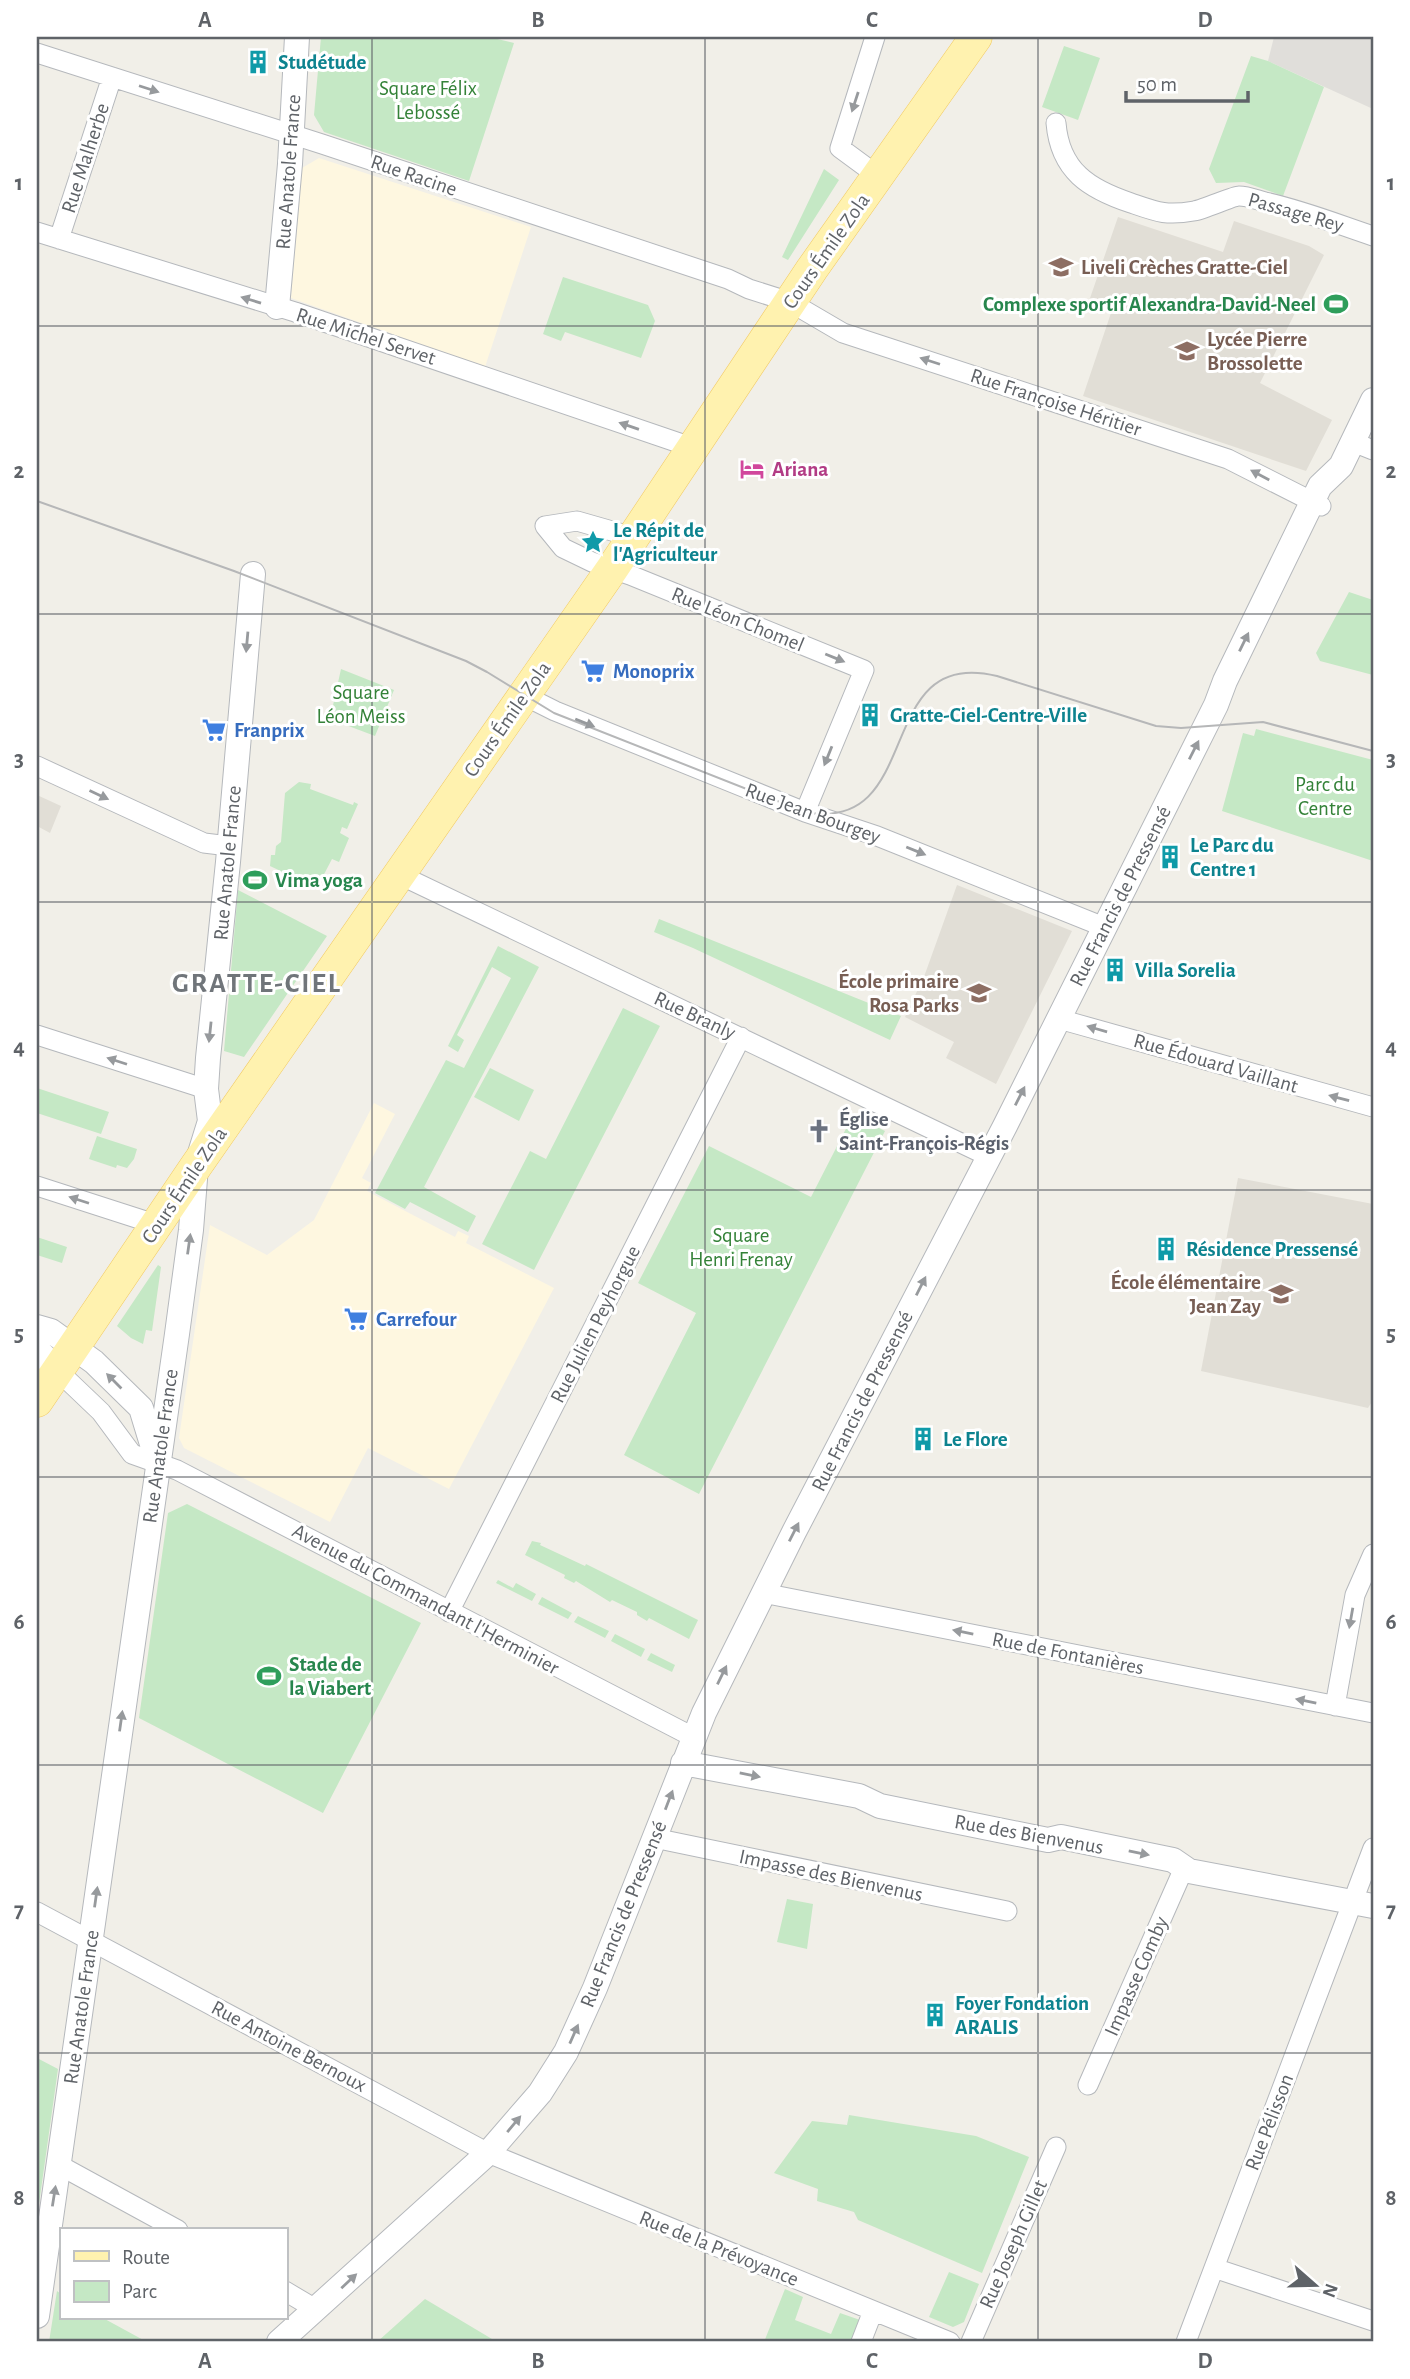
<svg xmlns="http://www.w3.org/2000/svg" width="1410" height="2379" viewBox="0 0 1410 2379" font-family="'Alegreya Sans',sans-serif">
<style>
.commercial{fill:#fef7e0}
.industrial{fill:#e0deda}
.education{fill:#e1ded6}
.green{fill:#c5e8c5}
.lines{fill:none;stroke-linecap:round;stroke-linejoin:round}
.minor-casing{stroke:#b5b8bc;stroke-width:21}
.tertiary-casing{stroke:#b5b8bc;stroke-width:26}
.primary-casing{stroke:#f2c960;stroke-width:33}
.minor{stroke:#fff;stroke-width:19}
.tertiary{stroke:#fff;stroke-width:24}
.primary{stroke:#fff2af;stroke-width:32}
.tram{stroke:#b6b7b8;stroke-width:2}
.oneway{fill:#979a9d}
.grid{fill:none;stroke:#5f6368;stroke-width:2;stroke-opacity:0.55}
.labels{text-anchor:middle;stroke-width:6;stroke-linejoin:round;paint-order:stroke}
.culture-label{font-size:21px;font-weight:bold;fill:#0d838f;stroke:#fff;text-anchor:start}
.park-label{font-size:21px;fill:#348238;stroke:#fff}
.street-label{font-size:21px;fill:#5f6368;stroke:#fff}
.education-label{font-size:21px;font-weight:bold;fill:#785e54;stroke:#fff;text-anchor:start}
.leisure-label{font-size:21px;font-weight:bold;fill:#27864d;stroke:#fff;text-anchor:start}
.hotel-label{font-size:21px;font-weight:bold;fill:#b23c85;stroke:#fff;text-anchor:start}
.shop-label{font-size:21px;font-weight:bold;fill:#366cbe;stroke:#fff;text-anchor:start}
.worship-label{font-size:21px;font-weight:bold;fill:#5b616d;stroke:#fff;text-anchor:start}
.district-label{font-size:28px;font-weight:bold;letter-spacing:2px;fill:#70757a;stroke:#fff}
.neatline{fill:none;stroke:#5f6368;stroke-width:2.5}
.grid-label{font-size:23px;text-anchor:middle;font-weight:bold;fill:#5f6368}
</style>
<rect width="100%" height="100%" fill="#f1efe8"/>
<path class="commercial" d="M 319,158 L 531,227 L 485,367 L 291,298 L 302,168 Z
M 374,1103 L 395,1114 L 362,1178 L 371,1183 L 367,1191 L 455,1237 L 458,1231 L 469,1236 L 466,1243 L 554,1288 L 449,1489 L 368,1448 L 330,1522 L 184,1448 L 179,1438 L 210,1225 L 267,1255 L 314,1220 Z"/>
<path class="industrial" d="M 1274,37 L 1373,37 L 1373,109 L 1268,61 Z"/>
<path class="education" d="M 1118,217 L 1223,252 L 1234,221 L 1309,246 L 1324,255 L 1260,383 L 1332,420 L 1306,471 L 1083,396 L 1111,313 L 1088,304 Z
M 37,795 L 61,806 L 50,833 L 37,826 Z
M 957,885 L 1072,931 L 996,1084 L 946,1058 L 954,1042 L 905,1017 L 925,974 Z
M 1238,1178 L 1373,1204 L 1373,1400 L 1368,1408 L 1201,1371 Z"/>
<path class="green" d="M 321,37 L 489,37 L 514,43 L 469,181 L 324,132 L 314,115 Z
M 1064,46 L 1100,58 L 1078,120 L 1042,107 Z
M 1251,56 L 1268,61 L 1324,87 L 1283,196 L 1244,182 L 1216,183 L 1209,169 Z
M 824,169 L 839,180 L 788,260 L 782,257 Z
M 563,277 L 648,305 L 655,321 L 641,358 L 565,332 L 561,341 L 543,334 Z
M 1349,592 L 1373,600 L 1373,675 L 1320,661 L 1316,653 Z
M 341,669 L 394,690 L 375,736 L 330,719 Z
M 1256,729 L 1373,760 L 1373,861 L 1222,811 L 1243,733 L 1254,736 Z
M 299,782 L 311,784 L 310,789 L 353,805 L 354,802 L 358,804 L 347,829 L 342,827 L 340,833 L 349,838 L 339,862 L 332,859 L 321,880 L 308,874 L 304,882 L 270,866 L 271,855 L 275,855 L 276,846 L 281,842 L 285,793 Z
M 238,890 L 327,936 L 244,1057 L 224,1051 Z
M 659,919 L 901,1016 L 890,1040 L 693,948 L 654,932 Z
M 498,946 L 539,967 L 424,1187 L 476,1216 L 468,1232 L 410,1202 L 405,1209 L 375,1193 L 446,1060 L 464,1068 L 511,978 L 492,967 L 457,1035 L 464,1040 L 458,1052 L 448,1046 Z
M 623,1008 L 660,1026 L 534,1270 L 482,1244 L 530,1151 L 546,1159 Z
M 490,1068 L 534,1090 L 519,1121 L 474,1097 Z
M 37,1088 L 109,1112 L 101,1134 L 37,1113 Z
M 853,1115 L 885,1131 L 699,1494 L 624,1455 L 696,1313 L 638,1283 L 709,1146 L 811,1197 Z
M 97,1136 L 137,1149 L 134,1159 L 127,1168 L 117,1165 L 116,1168 L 89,1159 Z
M 37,1237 L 67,1247 L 62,1263 L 37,1255 Z
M 158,1265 L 161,1267 L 152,1331 L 146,1330 L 143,1344 L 131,1338 L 117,1326 Z
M 187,1504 L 421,1623 L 323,1813 L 139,1718 L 168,1513 Z
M 532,1541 L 541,1543 L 540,1545 L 585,1566 L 586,1564 L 698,1620 L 689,1639 L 649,1618 L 647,1621 L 637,1615 L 637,1612 L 612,1600 L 610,1602 L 576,1581 L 574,1583 L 564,1578 L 565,1575 L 525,1555 Z
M 498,1580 L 513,1588 L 516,1583 L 536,1594 L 532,1601 L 496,1583 Z
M 542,1597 L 572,1613 L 568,1619 L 538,1604 Z
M 578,1616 L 609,1631 L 605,1638 L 574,1622 Z
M 615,1634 L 645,1649 L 641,1657 L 611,1641 Z
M 651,1653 L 675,1665 L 672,1672 L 647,1660 Z
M 787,1899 L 813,1904 L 807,1949 L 777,1942 Z
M 37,2058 L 58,2069 L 37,2218 Z
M 849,2115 L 976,2136 L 1029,2157 L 982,2273 L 858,2220 L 854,2212 L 817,2201 L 818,2189 L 774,2173 L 812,2121 L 847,2125 Z
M 949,2272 L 979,2284 L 964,2322 L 953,2327 L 929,2317 Z
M 785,2289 L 803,2297 L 795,2320 L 831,2334 L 840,2313 L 860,2320 L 851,2342 L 764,2342 Z
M 57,2291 L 61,2294 L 61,2318 L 103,2318 L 147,2342 L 49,2342 Z
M 425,2299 L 497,2342 L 377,2342 Z"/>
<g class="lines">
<g class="minor-casing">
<path id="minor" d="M 875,37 L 840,148 L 878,176
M 37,53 L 322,144 L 728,279 L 749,289 L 790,302 L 843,333 L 1228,459 L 1321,506
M 1056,123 C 1060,171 1089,189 1131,203 C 1157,212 1166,216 1194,211 C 1205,209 1233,196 1239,196 C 1248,196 1257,200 1265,202 C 1302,210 1337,224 1373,236
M 37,232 L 295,312 L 694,448
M 59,239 L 112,77
M 1353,442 L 1373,450
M 545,526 L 563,548 L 592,562 L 630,575 L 864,670 L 805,812
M 545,526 L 577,521 L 633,537
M 523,695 L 555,711 L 805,812 L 877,836 L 1104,927
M 37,766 L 204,843 L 229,846
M 400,875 L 988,1156
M 1059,1019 L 1373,1107
M 37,1035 L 206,1089
M 37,1186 L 158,1225
M 58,1371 L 101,1412 L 132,1454 L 177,1470 L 693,1737
M 763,1593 L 1373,1713
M 449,1612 L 741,1037
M 1335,1706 L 1355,1595 L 1373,1554
M 654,1838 L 1007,1911
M 37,1912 L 488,2153 L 950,2342
M 1088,2085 L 1184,1868
M 59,2165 L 178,2230
M 1214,2268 L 1373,2321
M 285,2291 L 317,2310
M 861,2342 L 873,2311
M 971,2342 L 1056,2147
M 1186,2342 L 1373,1848"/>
</g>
<g class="tertiary-casing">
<path id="tertiary" d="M 277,307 L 290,164 L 297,37
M 37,1327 L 51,1331 L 94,1362 L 141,1408 L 155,1454
M 37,1349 L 58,1371
M 683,1763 L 859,1796 L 880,1806 L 1048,1840 L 1061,1837 L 1173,1860 L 1189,1871 L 1373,1906
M 37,2316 L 177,1334 L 191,1230 L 196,1166 L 210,1121 L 206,1089 L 208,1058 L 228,862 L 253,574
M 279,2342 L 488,2153 L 540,2093 L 566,2052 L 595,1988 L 704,1713 L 794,1532 L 1005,1126 L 1216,705 L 1225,681 L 1320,486 L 1341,466 L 1373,400"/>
</g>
<g class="primary-casing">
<path id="primary" d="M 37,1401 L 196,1166 L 612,569 L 812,269 L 976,37"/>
</g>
<use href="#minor" class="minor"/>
<use href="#tertiary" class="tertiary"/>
<use href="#primary" class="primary"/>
<path class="tram" d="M 37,501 L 234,571 L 466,661 L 487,672 L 554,713 L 805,812 C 927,835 871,645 997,676 L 1156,726 L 1181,728 L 1263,722 L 1373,751"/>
</g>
<defs><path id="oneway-solid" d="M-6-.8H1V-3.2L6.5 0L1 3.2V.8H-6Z" transform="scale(1.75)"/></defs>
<g class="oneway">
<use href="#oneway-solid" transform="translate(149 89) rotate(18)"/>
<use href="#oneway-solid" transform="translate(855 102) rotate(108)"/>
<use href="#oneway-solid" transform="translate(251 300) rotate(-163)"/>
<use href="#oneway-solid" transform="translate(930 361) rotate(-162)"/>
<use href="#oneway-solid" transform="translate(629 426) rotate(-161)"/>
<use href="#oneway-solid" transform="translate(1260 475) rotate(-152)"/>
<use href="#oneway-solid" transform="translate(247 642) rotate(95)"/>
<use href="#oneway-solid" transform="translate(1244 642) rotate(-64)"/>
<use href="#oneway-solid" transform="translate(835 658) rotate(22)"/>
<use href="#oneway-solid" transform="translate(585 723) rotate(22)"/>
<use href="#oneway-solid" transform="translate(1194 750) rotate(-63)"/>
<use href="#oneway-solid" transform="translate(828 756) rotate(112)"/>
<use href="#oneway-solid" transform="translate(99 795) rotate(25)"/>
<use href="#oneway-solid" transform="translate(916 851) rotate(22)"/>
<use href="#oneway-solid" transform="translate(1097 1029) rotate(-164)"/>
<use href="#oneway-solid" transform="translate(210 1032) rotate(96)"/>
<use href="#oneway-solid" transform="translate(117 1061) rotate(-162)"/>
<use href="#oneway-solid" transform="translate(1020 1096) rotate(-63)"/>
<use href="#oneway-solid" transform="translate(1339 1098) rotate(-165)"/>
<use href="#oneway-solid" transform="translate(79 1200) rotate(-162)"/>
<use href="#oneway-solid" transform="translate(189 1244) rotate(-82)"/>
<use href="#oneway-solid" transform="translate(921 1286) rotate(-63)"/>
<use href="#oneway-solid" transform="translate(114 1381) rotate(-135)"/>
<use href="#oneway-solid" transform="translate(794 1532) rotate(-63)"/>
<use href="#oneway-solid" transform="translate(1351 1618) rotate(100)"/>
<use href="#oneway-solid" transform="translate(963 1632) rotate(-169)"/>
<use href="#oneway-solid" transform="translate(722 1675) rotate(-64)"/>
<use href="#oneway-solid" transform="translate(1306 1701) rotate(-169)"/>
<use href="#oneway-solid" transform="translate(121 1721) rotate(-82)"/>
<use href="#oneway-solid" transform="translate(750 1775) rotate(11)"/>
<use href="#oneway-solid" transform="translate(669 1800) rotate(-69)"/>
<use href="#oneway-solid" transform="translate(1139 1853) rotate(12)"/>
<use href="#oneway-solid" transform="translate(96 1897) rotate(-82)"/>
<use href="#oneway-solid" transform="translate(574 2034) rotate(-66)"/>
<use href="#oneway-solid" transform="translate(514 2124) rotate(-50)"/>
<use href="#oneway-solid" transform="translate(54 2196) rotate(-81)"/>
<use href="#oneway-solid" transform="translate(349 2281) rotate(-43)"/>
</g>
<path class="grid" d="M 372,37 L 372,2342M 705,37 L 705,2342M 1038,37 L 1038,2342M 37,326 L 1373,326M 37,614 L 1373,614M 37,902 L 1373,902M 37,1190 L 1373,1190M 37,1477 L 1373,1477M 37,1765 L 1373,1765M 37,2053 L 1373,2053"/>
<defs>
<g id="building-bare" transform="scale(1.89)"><path d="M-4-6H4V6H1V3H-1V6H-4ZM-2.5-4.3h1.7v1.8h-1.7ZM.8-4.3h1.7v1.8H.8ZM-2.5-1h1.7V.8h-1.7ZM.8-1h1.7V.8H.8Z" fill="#0f9aa8" stroke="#fff" stroke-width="2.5" paint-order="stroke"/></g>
<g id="school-bare" transform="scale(1.89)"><path d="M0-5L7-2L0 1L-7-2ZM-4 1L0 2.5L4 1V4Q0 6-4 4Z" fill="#8d6e63" stroke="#fff" stroke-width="2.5" paint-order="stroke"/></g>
<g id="stadium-bare" transform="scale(1.89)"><path d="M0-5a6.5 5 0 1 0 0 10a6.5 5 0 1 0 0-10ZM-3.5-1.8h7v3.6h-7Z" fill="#2e9e5b" stroke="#fff" stroke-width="2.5" paint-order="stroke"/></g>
<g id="hotel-bare" transform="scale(1.89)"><path d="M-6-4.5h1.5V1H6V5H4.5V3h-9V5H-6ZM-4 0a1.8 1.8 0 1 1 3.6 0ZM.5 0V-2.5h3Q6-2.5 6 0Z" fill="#d1479c" stroke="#fff" stroke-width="2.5" paint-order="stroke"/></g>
<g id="sight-bare" transform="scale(1.89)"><path d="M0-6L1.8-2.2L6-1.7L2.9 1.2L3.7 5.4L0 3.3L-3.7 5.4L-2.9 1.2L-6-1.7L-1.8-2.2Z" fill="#0f9aa8" stroke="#fff" stroke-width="2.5" paint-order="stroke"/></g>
<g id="supermarket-bare" transform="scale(1.89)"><path d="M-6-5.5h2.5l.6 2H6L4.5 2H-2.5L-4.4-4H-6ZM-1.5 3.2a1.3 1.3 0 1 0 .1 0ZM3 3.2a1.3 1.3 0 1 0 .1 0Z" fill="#3f7fe0" stroke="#fff" stroke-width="2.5" paint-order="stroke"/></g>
<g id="church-bare" transform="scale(1.89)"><path d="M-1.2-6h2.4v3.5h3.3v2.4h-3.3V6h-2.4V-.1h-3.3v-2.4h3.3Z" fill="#6b7280" stroke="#fff" stroke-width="2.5" paint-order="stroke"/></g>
</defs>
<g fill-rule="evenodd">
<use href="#building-bare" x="258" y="62"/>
<use href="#school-bare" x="1061" y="267"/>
<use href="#stadium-bare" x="1336" y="304"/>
<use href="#school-bare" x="1187" y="351"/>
<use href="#hotel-bare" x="752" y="469"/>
<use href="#sight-bare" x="593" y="542"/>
<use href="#supermarket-bare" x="593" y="671"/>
<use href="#building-bare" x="870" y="715"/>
<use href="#supermarket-bare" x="214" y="730"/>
<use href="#building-bare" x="1170" y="857"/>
<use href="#stadium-bare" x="255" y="880"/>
<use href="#building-bare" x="1115" y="970"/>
<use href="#school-bare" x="979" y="993"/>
<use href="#church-bare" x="819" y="1131"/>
<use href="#building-bare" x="1166" y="1249"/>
<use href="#school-bare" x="1281" y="1294"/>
<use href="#supermarket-bare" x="356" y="1319"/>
<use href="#building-bare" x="923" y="1439"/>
<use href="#stadium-bare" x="269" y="1676"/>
<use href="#building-bare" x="935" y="2015"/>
</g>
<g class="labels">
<g class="culture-label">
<text x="278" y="69">Studétude</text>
<text x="613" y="537">Le Répit de<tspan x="613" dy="24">l'Agriculteur</tspan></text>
<text x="890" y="722">Gratte-Ciel-Centre-Ville</text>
<text x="1190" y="852">Le Parc du<tspan x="1190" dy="24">Centre 1</tspan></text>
<text x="1135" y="977">Villa Sorelia</text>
<text x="1186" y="1256">Résidence Pressensé</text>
<text x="943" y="1446">Le Flore</text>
<text x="955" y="2010">Foyer Fondation<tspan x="955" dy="24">ARALIS</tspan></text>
</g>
<g class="park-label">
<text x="428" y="95">Square Félix<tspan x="428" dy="24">Lebossé</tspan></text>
<text x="361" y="699">Square<tspan x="361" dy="24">Léon Meiss</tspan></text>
<text x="1325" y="791">Parc du<tspan x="1325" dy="24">Centre</tspan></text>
<text x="741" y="1242">Square<tspan x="741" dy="24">Henri Frenay</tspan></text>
</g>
<g class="street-label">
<text transform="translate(85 158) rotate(-72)" y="7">Rue Malherbe</text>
<text transform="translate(288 172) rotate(-86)" y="7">Rue Anatole France</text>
<text transform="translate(414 175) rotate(19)" y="7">Rue Racine</text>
<text transform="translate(1296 212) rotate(16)" y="7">Passage Rey</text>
<text transform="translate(826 251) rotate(-55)" y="7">Cours Émile Zola</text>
<text transform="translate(366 336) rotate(18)" y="7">Rue Michel Servet</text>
<text transform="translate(1056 402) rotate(18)" y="7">Rue Françoise Héritier</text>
<text transform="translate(738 619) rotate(22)" y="7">Rue Léon Chomel</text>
<text transform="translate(507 719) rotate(-55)" y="7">Cours Émile Zola</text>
<text transform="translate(813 813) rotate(20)" y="7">Rue Jean Bourgey</text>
<text transform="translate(227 863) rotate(-85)" y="7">Rue Anatole France</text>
<text transform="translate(1120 896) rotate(-63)" y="7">Rue Francis de Pressensé</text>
<text transform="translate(695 1015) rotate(25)" y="7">Rue Branly</text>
<text transform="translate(1216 1063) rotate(16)" y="7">Rue Édouard Vaillant</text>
<text transform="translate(184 1185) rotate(-56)" y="7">Cours Émile Zola</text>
<text transform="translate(595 1324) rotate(-63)" y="7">Rue Julien Peyhorgue</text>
<text transform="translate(862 1401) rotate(-63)" y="7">Rue Francis de Pressensé</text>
<text transform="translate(160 1446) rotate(-82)" y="7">Rue Anatole France</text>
<text transform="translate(426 1599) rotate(28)" y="7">Avenue du Commandant l'Herminier</text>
<text transform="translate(1068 1653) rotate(11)" y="7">Rue de Fontanières</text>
<text transform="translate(1029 1834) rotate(10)" y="7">Rue des Bienvenus</text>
<text transform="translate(831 1875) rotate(12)" y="7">Impasse des Bienvenus</text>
<text transform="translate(623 1914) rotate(-68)" y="7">Rue Francis de Pressensé</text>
<text transform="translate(1136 1976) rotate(-66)" y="7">Impasse Comby</text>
<text transform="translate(81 2007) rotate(-82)" y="7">Rue Anatole France</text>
<text transform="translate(289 2046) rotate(28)" y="7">Rue Antoine Bernoux</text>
<text transform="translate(1269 2122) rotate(-69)" y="7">Rue Pélisson</text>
<text transform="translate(1013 2244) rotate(-66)" y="7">Rue Joseph Gillet</text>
<text transform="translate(719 2248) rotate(22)" y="7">Rue de la Prévoyance</text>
</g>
<g class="education-label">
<text x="1081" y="274">Liveli Crèches Gratte-Ciel</text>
<text x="1207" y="346">Lycée Pierre<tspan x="1207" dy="24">Brossolette</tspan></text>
<text x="959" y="988" text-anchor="end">École primaire<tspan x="959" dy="24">Rosa Parks</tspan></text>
<text x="1261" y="1289" text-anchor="end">École élémentaire<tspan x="1261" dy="24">Jean Zay</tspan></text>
</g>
<g class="leisure-label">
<text x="1316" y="311" text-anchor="end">Complexe sportif Alexandra-David-Neel</text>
<text x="275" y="887">Vima yoga</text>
<text x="289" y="1671">Stade de<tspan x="289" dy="24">la Viabert</tspan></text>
</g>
<g class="hotel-label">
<text x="772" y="476">Ariana</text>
</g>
<g class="shop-label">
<text x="613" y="678">Monoprix</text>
<text x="234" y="737">Franprix</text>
<text x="376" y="1326">Carrefour</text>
</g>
<g class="worship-label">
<text x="839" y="1126">Église<tspan x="839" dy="24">Saint-François-Régis</tspan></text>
</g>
<g class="district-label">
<text x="257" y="992">GRATTE-CIEL</text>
</g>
</g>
<rect width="1410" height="2379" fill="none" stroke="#ffffff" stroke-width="77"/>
<rect x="60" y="2228" width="228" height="91" fill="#ffffff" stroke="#bfc1c3" stroke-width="2"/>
<rect x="74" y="2251" width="35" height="10" fill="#fff2af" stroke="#bfc1c3" stroke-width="2"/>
<text x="122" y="2264" font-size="21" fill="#5f6368">Route</text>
<rect x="74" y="2281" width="35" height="21" fill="#c5e8c5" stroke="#bfc1c3" stroke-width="2"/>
<text x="122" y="2298" font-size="21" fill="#5f6368">Parc</text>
<g transform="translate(1315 2285) rotate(110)" stroke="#ffffff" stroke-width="5" paint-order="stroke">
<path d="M0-5L12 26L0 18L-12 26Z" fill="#5f6368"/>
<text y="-10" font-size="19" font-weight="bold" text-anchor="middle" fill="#5f6368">N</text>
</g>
<path d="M1126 91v10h122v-10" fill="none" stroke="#5f6368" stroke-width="3.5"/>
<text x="1137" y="91" font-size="21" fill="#5f6368" stroke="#ffffff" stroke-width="5" paint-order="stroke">50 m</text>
<rect x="38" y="38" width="1334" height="2302" class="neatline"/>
<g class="grid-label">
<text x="205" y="27">A</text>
<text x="538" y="27">B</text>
<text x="872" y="27">C</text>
<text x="1205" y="27">D</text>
<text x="19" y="190">1</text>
<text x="1391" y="190">1</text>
<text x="19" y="478">2</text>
<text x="1391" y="478">2</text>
<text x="19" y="766">3</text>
<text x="1391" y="766">3</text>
<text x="19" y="1054">4</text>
<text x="1391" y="1054">4</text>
<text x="19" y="1341">5</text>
<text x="1391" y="1341">5</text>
<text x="19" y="1629">6</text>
<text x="1391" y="1629">6</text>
<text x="19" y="1917">7</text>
<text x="1391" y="1917">7</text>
<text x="19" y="2205">8</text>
<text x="1391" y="2205">8</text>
<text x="205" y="2368">A</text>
<text x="538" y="2368">B</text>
<text x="872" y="2368">C</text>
<text x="1205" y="2368">D</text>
</g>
</svg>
